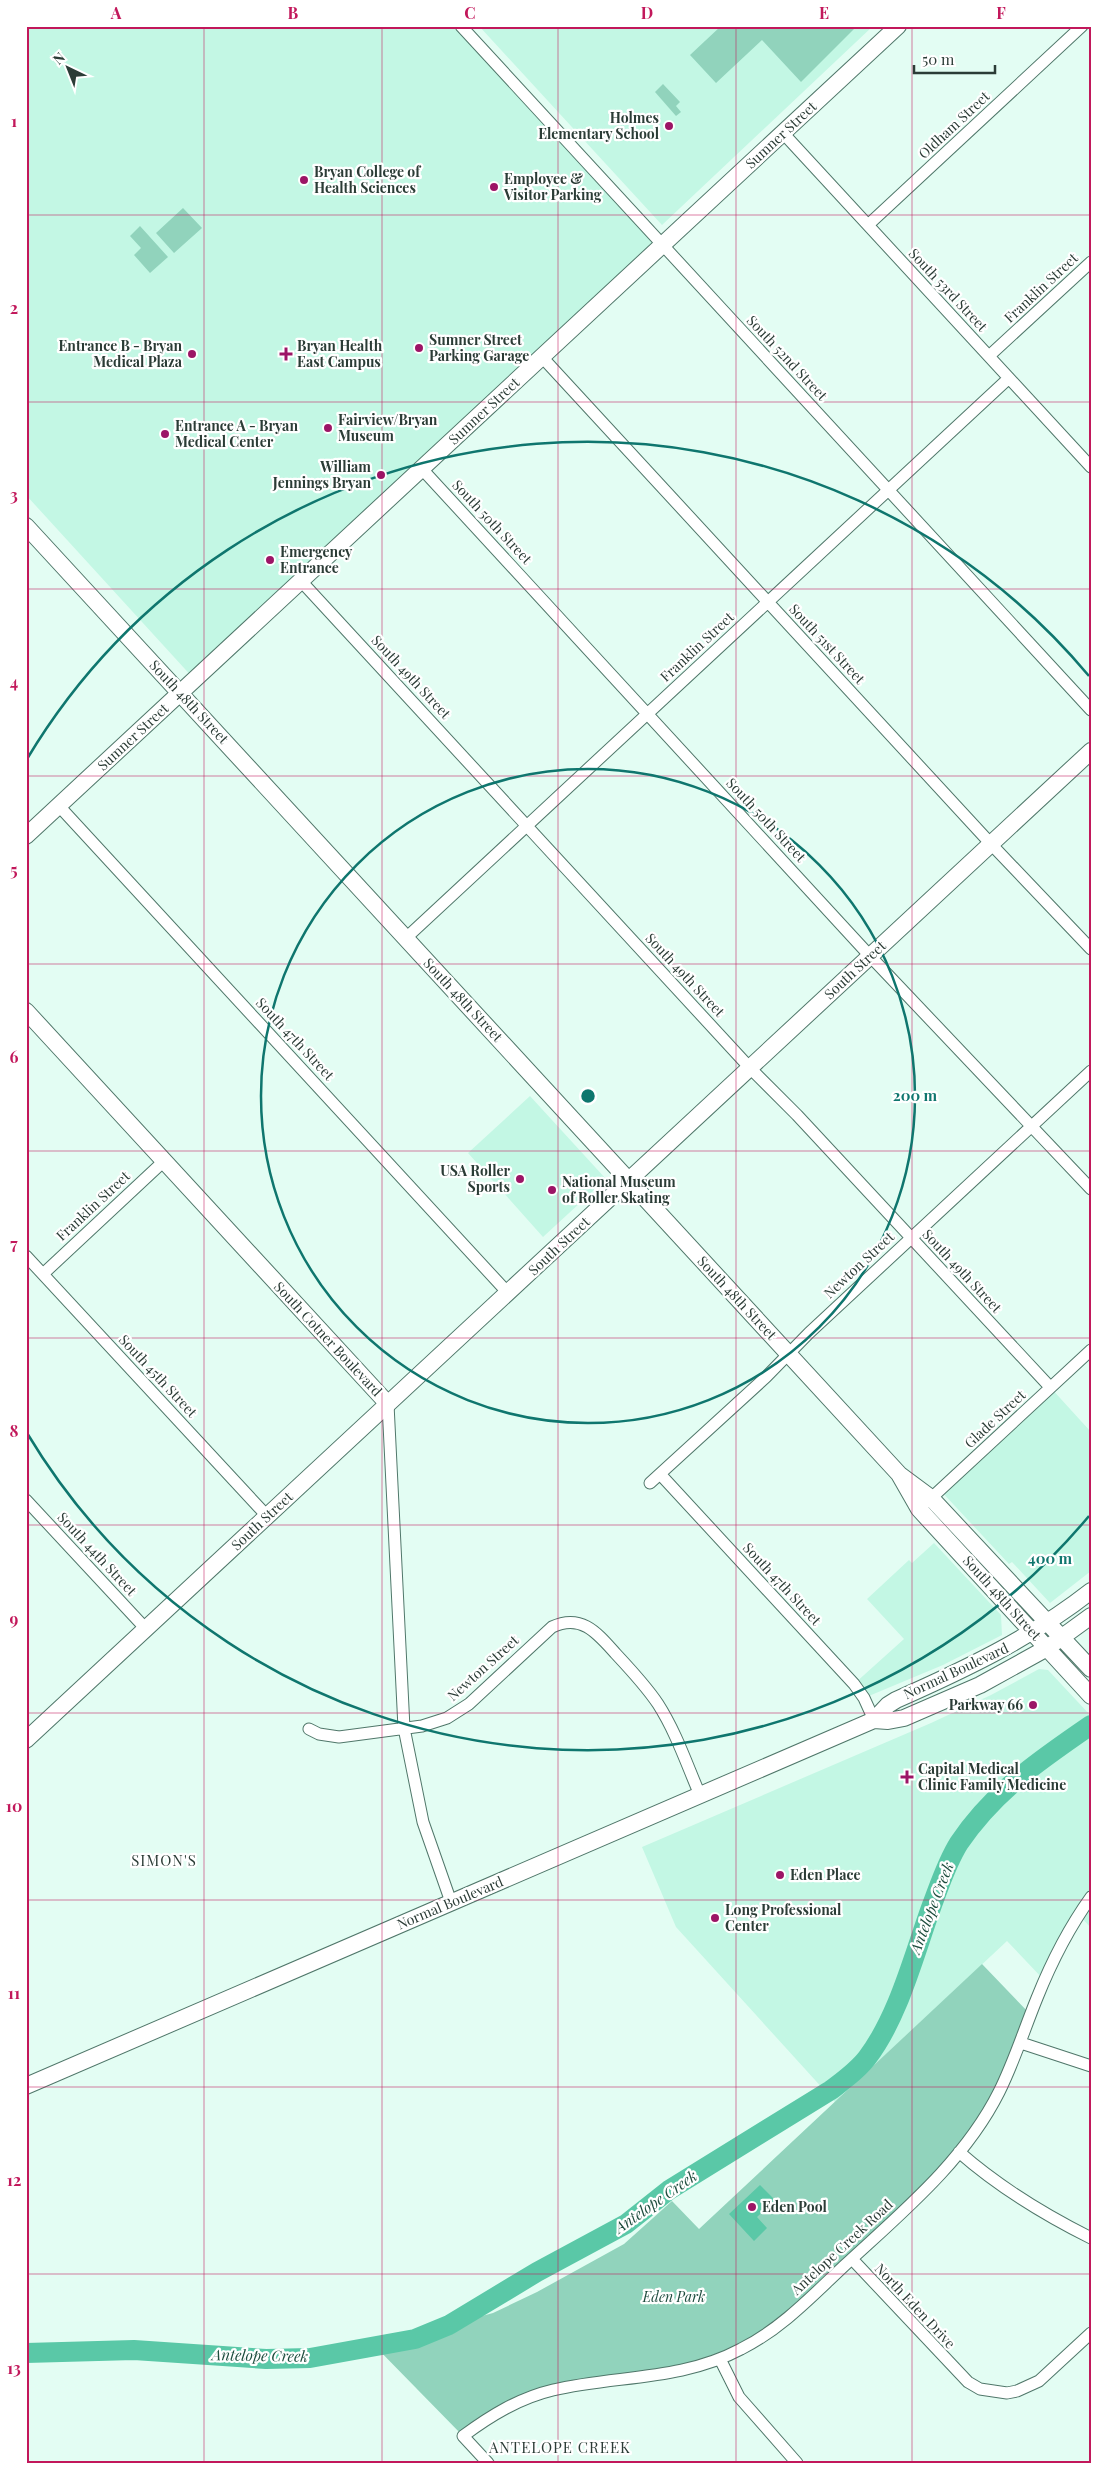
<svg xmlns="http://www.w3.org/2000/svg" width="1117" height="2489" viewBox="0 0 1117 2489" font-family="'Playfair Display',serif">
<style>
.built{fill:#c3f7e4}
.green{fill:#91d3bc}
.water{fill:#5ac8a7}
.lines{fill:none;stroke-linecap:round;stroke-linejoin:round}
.river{stroke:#5ac8a7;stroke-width:20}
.street-casing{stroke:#50776a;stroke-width:13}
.secondary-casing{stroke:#50776a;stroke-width:18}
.street{stroke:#fff;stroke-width:11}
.secondary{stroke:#fff;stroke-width:16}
.grid{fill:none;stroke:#c2185b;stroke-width:1;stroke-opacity:0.55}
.ring{fill:none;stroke:#0f766e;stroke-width:2.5}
.poi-dot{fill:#9c1566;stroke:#fff;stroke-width:2}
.labels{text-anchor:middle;stroke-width:4.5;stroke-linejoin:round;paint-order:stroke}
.poi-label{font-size:14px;font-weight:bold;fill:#2b3c36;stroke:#fff;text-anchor:start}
.street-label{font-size:14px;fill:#2b3c36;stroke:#fff}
.park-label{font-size:14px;font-style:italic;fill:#1c4b3d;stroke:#fff}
.neighbourhood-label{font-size:15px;letter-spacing:1px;fill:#2b3c36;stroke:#fff}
.water-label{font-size:15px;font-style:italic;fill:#1e4d3e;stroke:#fff}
.centre{fill:#0f766e;stroke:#fff;stroke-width:2.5}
.ring-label{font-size:15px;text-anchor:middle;font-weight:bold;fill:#0f766e;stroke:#fff;stroke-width:4.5;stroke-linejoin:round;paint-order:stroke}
.neatline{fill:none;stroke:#c2185b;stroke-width:2}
.grid-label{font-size:16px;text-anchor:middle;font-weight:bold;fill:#c2185b}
</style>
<rect width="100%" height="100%" fill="#e3fdf3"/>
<path class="built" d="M 26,26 L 461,26 L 663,245 L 195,680 L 26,495 Z
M 479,26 L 873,26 L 662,225 Z
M 530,1096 L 606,1179 L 543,1237 L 468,1153 Z
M 1050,1387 L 1091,1432 L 1091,1571 L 1050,1603 L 1012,1562 L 1009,1564 L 940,1490 Z
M 934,1543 L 1001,1615 L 1002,1635 L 943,1665 L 864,1698 L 854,1684 L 904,1639 L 867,1599 L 909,1560 L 912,1563 Z
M 1039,1669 L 1048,1670 L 1091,1716 L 1091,1928 L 1079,1915 L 1044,1980 L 1007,1941 L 835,2102 L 676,1927 L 642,1847 L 931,1723 L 991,1695 Z"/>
<path class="green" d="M 721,26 L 857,26 L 801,82 L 762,40 L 716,83 L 690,55 Z
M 663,84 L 680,102 L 676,106 L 681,112 L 676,116 L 655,92 Z
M 183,208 L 202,228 L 174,253 L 156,233 Z
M 140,226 L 168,257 L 150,273 L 134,255 L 141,248 L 130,236 Z
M 982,1964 L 1030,2014 L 1021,2043 L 959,2152 L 784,2321 L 720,2359 L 551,2391 L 463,2436 L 370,2341 L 427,2331 L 493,2313 L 537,2292 L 624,2244 L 672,2201 L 699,2229 Z"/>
<path class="water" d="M 760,2185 L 775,2200 L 757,2217 L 767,2228 L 754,2241 L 729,2214 Z"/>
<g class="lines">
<path class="river" d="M 26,2353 L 134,2350 L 266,2359 L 310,2358 L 415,2339 L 449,2325 L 537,2272 L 626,2224 L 669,2190 L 831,2090 C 844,2080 857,2071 867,2058 C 899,2016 914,1954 932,1905 C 940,1884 947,1862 959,1843 C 994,1791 1040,1760 1091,1725"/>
<g class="street-casing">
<path id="street" d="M 461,26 L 1091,710
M 783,133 L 1091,467
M 868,225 L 1082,26
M 989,356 L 1091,262
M 542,357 L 991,844 L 1091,949
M 422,469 L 870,956 L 1091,1189
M 301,581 L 750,1068 L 797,1115 L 1050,1387
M 59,806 L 508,1293
M 406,938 L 1009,378
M 26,1256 L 267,1516
M 43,1274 L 164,1161
M 388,1404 L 404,1728 L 423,1822 L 451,1902
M 660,1474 L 854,1684 L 864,1698 L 874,1720
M 650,1483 L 766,1377 L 809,1333 L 1091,1071
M 26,1500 L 146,1629
M 927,1502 L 1091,1350
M 309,1729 L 319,1734 L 339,1737 L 422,1726 L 447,1718 L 469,1704 L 552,1627 C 582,1613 598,1634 616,1654 C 631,1670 646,1686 658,1704 C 676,1732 687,1765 700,1795
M 1021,2043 L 1091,2066
M 959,2152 C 1000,2188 1043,2214 1091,2238
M 852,2259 L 968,2382 L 980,2389 L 1007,2393 L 1017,2391 L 1039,2381 L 1091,2333
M 720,2359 L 739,2397 L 797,2463
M 488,2463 L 463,2436 C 490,2416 519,2398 553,2390 C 617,2375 681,2381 741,2349 C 781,2329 812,2296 844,2266 C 900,2214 964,2162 999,2092 C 1014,2062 1024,2030 1037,1998 C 1051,1963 1068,1929 1091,1897"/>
</g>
<g class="secondary-casing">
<path id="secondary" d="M 26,526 L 899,1474 L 919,1509 L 1091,1696
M 26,836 L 898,26
M 26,1011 L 388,1404
M 900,1475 L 931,1498 L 1091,1669
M 874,1720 L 888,1721 L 904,1718 L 980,1685 L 1047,1648 L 1091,1616
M 26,1740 L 1091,751
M 26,2086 L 874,1720 L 888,1705 L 896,1700 C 966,1669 1031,1638 1091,1591"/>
</g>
<use href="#street" class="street"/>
<use href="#secondary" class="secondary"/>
</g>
<path class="grid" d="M 204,26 L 204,2463M 382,26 L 382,2463M 558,26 L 558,2463M 736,26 L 736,2463M 912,26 L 912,2463M 26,215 L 1091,215M 26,402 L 1091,402M 26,589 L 1091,589M 26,776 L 1091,776M 26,964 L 1091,964M 26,1151 L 1091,1151M 26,1338 L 1091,1338M 26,1525 L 1091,1525M 26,1713 L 1091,1713M 26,1900 L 1091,1900M 26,2087 L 1091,2087M 26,2274 L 1091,2274"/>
<g class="ring">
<circle cx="588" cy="1096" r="327"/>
<path d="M1089 1516A654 654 0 0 1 27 1433M27 759A654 654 0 0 1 1089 676"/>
</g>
<g class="poi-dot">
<circle cx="669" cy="126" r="5"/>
<circle cx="304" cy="180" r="5"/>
<circle cx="494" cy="187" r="5"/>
<circle cx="419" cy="348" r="5"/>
<circle cx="192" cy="354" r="5"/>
<path d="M283.5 346.5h5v5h5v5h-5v5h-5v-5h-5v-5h5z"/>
<circle cx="328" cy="428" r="5"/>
<circle cx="165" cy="434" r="5"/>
<circle cx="381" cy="475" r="5"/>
<circle cx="270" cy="560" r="5"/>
<circle cx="520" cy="1179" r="5"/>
<circle cx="552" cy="1190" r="5"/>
<circle cx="1033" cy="1705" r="5"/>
<path d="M904.5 1769.5h5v5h5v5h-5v5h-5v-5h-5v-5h5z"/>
<circle cx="780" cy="1875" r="5"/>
<circle cx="715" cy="1918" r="5"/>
<circle cx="752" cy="2207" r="5"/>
</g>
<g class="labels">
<g class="poi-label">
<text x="659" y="123" text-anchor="end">Holmes<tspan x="659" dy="16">Elementary School</tspan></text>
<text x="314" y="177">Bryan College of<tspan x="314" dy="16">Health Sciences</tspan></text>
<text x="504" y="184">Employee &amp;<tspan x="504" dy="16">Visitor Parking</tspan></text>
<text x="429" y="345">Sumner Street<tspan x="429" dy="16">Parking Garage</tspan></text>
<text x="182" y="351" text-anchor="end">Entrance B - Bryan<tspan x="182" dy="16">Medical Plaza</tspan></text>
<text x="297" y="351">Bryan Health<tspan x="297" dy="16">East Campus</tspan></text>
<text x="338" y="425">Fairview/Bryan<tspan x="338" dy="16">Museum</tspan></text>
<text x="175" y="431">Entrance A - Bryan<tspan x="175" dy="16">Medical Center</tspan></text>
<text x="371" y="472" text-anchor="end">William<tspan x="371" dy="16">Jennings Bryan</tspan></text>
<text x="280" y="557">Emergency<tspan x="280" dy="16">Entrance</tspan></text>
<text x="510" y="1176" text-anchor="end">USA Roller<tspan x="510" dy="16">Sports</tspan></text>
<text x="562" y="1187">National Museum<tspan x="562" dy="16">of Roller Skating</tspan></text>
<text x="1023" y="1710" text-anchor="end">Parkway 66</text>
<text x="918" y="1774">Capital Medical<tspan x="918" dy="16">Clinic Family Medicine</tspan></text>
<text x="790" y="1880">Eden Place</text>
<text x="725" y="1915">Long Professional<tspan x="725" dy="16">Center</tspan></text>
<text x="762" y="2212">Eden Pool</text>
</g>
<g class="street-label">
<text transform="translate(954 125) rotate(-43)" y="5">Oldham Street</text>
<text transform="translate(781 135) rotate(-43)" y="5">Sumner Street</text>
<text transform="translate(1041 288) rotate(-43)" y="5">Franklin Street</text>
<text transform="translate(948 290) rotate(47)" y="5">South 53rd Street</text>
<text transform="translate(787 358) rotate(47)" y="5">South 52nd Street</text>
<text transform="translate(484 411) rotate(-43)" y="5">Sumner Street</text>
<text transform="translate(492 522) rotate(47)" y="5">South 50th Street</text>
<text transform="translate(827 644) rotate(47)" y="5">South 51st Street</text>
<text transform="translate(697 647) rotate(-43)" y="5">Franklin Street</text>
<text transform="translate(411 677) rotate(47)" y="5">South 49th Street</text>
<text transform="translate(189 702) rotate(47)" y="5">South 48th Street</text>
<text transform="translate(133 737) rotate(-43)" y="5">Sumner Street</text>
<text transform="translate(766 820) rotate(47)" y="5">South 50th Street</text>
<text transform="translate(855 970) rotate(-43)" y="5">South Street</text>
<text transform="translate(685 975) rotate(47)" y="5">South 49th Street</text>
<text transform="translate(463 1000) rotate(47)" y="5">South 48th Street</text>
<text transform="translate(295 1039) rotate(47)" y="5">South 47th Street</text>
<text transform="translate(93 1206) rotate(-43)" y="5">Franklin Street</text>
<text transform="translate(559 1246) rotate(-43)" y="5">South Street</text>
<text transform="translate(859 1265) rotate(-43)" y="5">Newton Street</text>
<text transform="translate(962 1271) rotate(47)" y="5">South 49th Street</text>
<text transform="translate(737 1298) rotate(47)" y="5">South 48th Street</text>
<text transform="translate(328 1339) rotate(47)" y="5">South Cotner Boulevard</text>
<text transform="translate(158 1376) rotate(47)" y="5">South 45th Street</text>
<text transform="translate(995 1419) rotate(-43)" y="5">Glade Street</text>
<text transform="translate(262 1521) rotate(-43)" y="5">South Street</text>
<text transform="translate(97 1554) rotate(47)" y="5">South 44th Street</text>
<text transform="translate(782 1584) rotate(47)" y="5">South 47th Street</text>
<text transform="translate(1002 1598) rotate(48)" y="5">South 48th Street</text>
<text transform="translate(483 1668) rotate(-42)" y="5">Newton Street</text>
<text transform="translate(956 1671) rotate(-25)" y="5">Normal Boulevard</text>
<text transform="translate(450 1903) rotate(-23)" y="5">Normal Boulevard</text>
<text transform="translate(842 2247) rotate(-43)" y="5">Antelope Creek Road</text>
<text transform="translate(915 2306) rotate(47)" y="5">North Eden Drive</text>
</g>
<g class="park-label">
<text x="674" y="2302">Eden Park</text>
</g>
<g class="neighbourhood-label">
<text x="164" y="1866">SIMON'S</text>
<text x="560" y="2453">ANTELOPE CREEK</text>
</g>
<g class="water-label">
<text transform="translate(932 1908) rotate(-69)" y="5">Antelope Creek</text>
<text transform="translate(656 2202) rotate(-35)" y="5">Antelope Creek</text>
<text transform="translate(260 2356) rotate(1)" y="5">Antelope Creek</text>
</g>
</g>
<circle cx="588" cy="1096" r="8" class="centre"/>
<g class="ring-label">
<text x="915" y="1101">200 m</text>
<text x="1050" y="1564">400 m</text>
</g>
<rect width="1117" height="2489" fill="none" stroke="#ffffff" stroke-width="55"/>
<g transform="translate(68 68) rotate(317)" stroke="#ffffff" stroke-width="4" paint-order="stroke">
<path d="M0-4L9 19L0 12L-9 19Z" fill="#2b3c36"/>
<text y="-8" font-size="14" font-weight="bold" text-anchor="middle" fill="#2b3c36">N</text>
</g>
<path d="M914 65v8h81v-8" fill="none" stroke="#2b3c36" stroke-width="2.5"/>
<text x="922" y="65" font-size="15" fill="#2b3c36" stroke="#ffffff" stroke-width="4" paint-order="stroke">50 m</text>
<rect x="28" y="28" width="1062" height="2434" class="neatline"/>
<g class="grid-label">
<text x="116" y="19">A</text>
<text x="293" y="19">B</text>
<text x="470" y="19">C</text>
<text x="647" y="19">D</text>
<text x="824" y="19">E</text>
<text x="1001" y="19">F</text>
<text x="14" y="127">1</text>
<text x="14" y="314">2</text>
<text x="14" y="501">3</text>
<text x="14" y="688">4</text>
<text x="14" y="876">5</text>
<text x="14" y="1063">6</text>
<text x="14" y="1250">7</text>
<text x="14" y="1437">8</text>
<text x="14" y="1625">9</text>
<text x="14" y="1812">10</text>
<text x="14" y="1999">11</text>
<text x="14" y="2186">12</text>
<text x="14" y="2374">13</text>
</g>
</svg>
